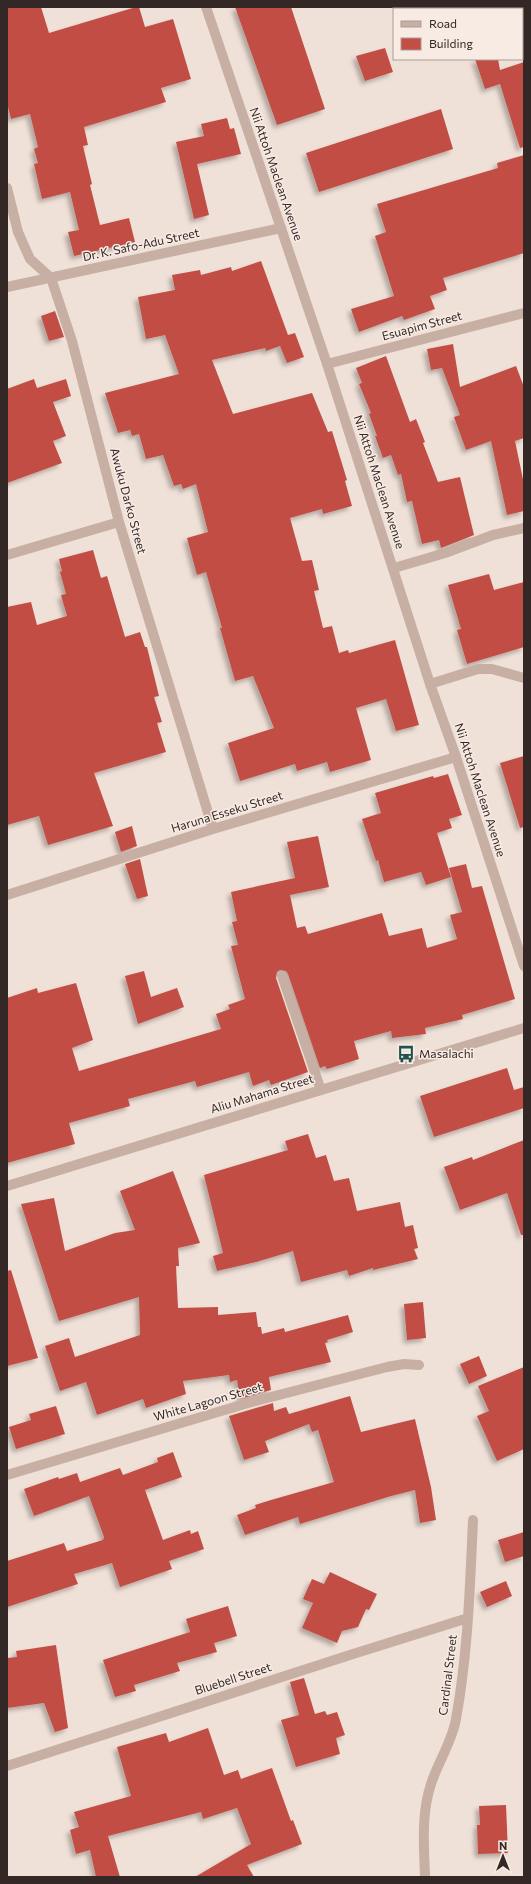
<svg xmlns="http://www.w3.org/2000/svg" width="531" height="1884" viewBox="0 0 531 1884" font-family="Commissioner,sans-serif">
<style>
.building{fill:#c24e44;filter:url(#shadow)}
.lines{fill:none;stroke-linecap:round;stroke-linejoin:round}
.service{stroke:#c7afa4;stroke-width:10}
.minor{stroke:#c7afa4;stroke-width:10}
.tertiary{stroke:#c7afa4;stroke-width:10}
.labels{text-anchor:middle;stroke-width:3;stroke-linejoin:round;paint-order:stroke}
.street-label{font-size:12px;fill:#332826;stroke:#f8ebe4}
.poi-label{font-size:12px;fill:#332826;stroke:#f8ebe4;text-anchor:start}
</style>
<defs>
<filter id="shadow"><feDropShadow dx="-3.5" dy="3.5" stdDeviation="2" flood-color="#0004"/></filter>
</defs>
<rect width="100%" height="100%" fill="#f0e1d8"/>
<path class="building" d="M 7,7 L 41,7 L 49,33 L 136,7 L 139,7 L 145,27 L 173,19 L 191,79 L 161,88 L 166,102 L 84,127 L 88,145 L 83,146 L 92,184 L 90,185 L 100,225 L 129,218 L 135,242 L 74,256 L 68,232 L 79,230 L 70,192 L 42,199 L 34,164 L 38,163 L 34,149 L 38,147 L 30,114 L 11,119 L 7,103 Z
M 235,7 L 291,7 L 325,109 L 277,125 Z
M 385,48 L 393,72 L 365,81 L 356,56 Z
M 475,59 L 498,59 L 500,70 L 524,62 L 524,147 L 520,148 L 500,84 L 485,89 Z
M 441,109 L 453,149 L 319,192 L 306,153 Z
M 227,118 L 230,129 L 234,128 L 241,154 L 197,164 L 209,215 L 194,219 L 176,142 L 204,136 L 201,124 Z
M 524,155 L 524,253 L 443,278 L 447,290 L 430,296 L 435,309 L 404,320 L 402,316 L 359,332 L 351,309 L 394,296 L 375,236 L 386,232 L 377,204 L 498,168 L 497,163 Z
M 261,261 L 288,335 L 295,333 L 304,357 L 287,363 L 280,346 L 266,351 L 265,348 L 212,360 L 233,414 L 312,393 L 328,432 L 332,431 L 347,480 L 345,481 L 352,506 L 323,514 L 322,509 L 290,518 L 302,561 L 312,560 L 319,590 L 314,591 L 323,628 L 332,626 L 339,653 L 348,650 L 349,653 L 395,640 L 419,725 L 396,731 L 386,699 L 356,708 L 371,760 L 330,772 L 327,762 L 297,771 L 295,764 L 240,781 L 228,743 L 274,728 L 253,676 L 235,681 L 220,628 L 222,628 L 206,572 L 197,575 L 187,538 L 208,532 L 196,484 L 183,489 L 181,484 L 174,486 L 163,455 L 146,459 L 139,434 L 132,436 L 130,430 L 118,433 L 105,393 L 179,374 L 165,335 L 146,339 L 138,297 L 175,290 L 172,275 L 200,270 L 201,275 L 231,267 L 232,271 Z
M 55,311 L 64,337 L 49,341 L 41,316 Z
M 453,344 L 460,387 L 516,366 L 524,387 L 524,438 L 515,441 L 524,484 L 524,511 L 507,515 L 491,441 L 466,450 L 454,417 L 460,415 L 442,368 L 431,370 L 427,349 Z
M 386,356 L 410,422 L 416,419 L 425,442 L 423,443 L 438,482 L 460,477 L 474,535 L 441,548 L 439,540 L 422,544 L 412,501 L 407,502 L 401,474 L 398,475 L 391,455 L 383,458 L 375,436 L 377,436 L 369,414 L 371,413 L 359,384 L 362,383 L 356,368 Z
M 34,379 L 37,388 L 66,379 L 71,396 L 53,402 L 66,436 L 53,441 L 62,463 L 7,483 L 7,389 Z
M 93,550 L 101,578 L 107,576 L 125,637 L 140,632 L 145,647 L 147,647 L 159,696 L 154,697 L 162,722 L 157,723 L 166,752 L 94,773 L 113,826 L 48,845 L 39,816 L 7,825 L 7,607 L 31,602 L 37,625 L 67,616 L 61,595 L 66,594 L 60,572 L 62,571 L 59,559 Z
M 489,574 L 494,590 L 524,582 L 524,647 L 467,664 L 457,630 L 461,629 L 448,585 Z
M 524,756 L 524,827 L 520,828 L 500,763 Z
M 448,774 L 462,815 L 449,819 L 452,828 L 437,833 L 451,877 L 426,885 L 421,872 L 384,882 L 378,860 L 376,861 L 362,819 L 381,813 L 375,793 L 433,776 L 434,778 Z
M 132,826 L 137,846 L 121,852 L 115,832 Z
M 318,836 L 329,887 L 290,895 L 297,928 L 305,926 L 308,934 L 382,913 L 389,936 L 422,928 L 427,948 L 457,939 L 450,915 L 462,912 L 449,868 L 466,864 L 472,888 L 482,886 L 515,999 L 462,1015 L 463,1019 L 425,1028 L 426,1034 L 392,1038 L 391,1031 L 354,1041 L 359,1059 L 327,1069 L 325,1066 L 320,1068 L 288,974 L 286,971 L 280,970 L 277,972 L 276,978 L 308,1072 L 271,1085 L 269,1080 L 253,1086 L 249,1072 L 197,1087 L 195,1081 L 128,1099 L 130,1106 L 69,1123 L 75,1144 L 7,1163 L 7,998 L 37,988 L 38,993 L 76,983 L 93,1040 L 72,1048 L 79,1071 L 221,1029 L 216,1014 L 230,1009 L 228,1005 L 245,999 L 231,946 L 238,945 L 232,922 L 237,921 L 231,892 L 295,878 L 287,842 Z
M 140,859 L 148,896 L 137,899 L 125,864 Z
M 144,971 L 151,997 L 177,988 L 184,1007 L 138,1024 L 125,976 Z
M 507,1068 L 514,1090 L 524,1087 L 524,1108 L 434,1137 L 420,1096 Z
M 308,1134 L 316,1158 L 326,1155 L 334,1181 L 349,1178 L 357,1211 L 400,1202 L 405,1227 L 413,1225 L 418,1248 L 414,1249 L 418,1259 L 373,1270 L 373,1268 L 349,1276 L 347,1270 L 301,1282 L 293,1251 L 256,1262 L 217,1271 L 213,1256 L 223,1253 L 204,1175 L 288,1150 L 285,1141 Z
M 524,1140 L 524,1235 L 521,1235 L 507,1193 L 460,1210 L 444,1167 L 472,1157 L 473,1160 Z
M 173,1171 L 200,1243 L 178,1248 L 179,1266 L 176,1266 L 178,1308 L 218,1307 L 218,1315 L 256,1312 L 258,1327 L 261,1327 L 262,1334 L 284,1328 L 285,1332 L 348,1315 L 353,1332 L 327,1340 L 328,1342 L 325,1343 L 331,1362 L 269,1377 L 271,1390 L 240,1399 L 237,1380 L 230,1382 L 229,1375 L 183,1381 L 186,1394 L 146,1408 L 143,1399 L 97,1415 L 86,1382 L 60,1391 L 45,1346 L 69,1338 L 75,1357 L 140,1335 L 139,1297 L 59,1321 L 21,1204 L 54,1198 L 65,1251 L 115,1233 L 135,1230 L 120,1191 Z
M 11,1270 L 38,1358 L 7,1366 L 7,1271 Z
M 423,1302 L 426,1338 L 407,1340 L 404,1304 Z
M 479,1356 L 487,1376 L 469,1384 L 460,1364 Z
M 524,1367 L 524,1449 L 497,1461 L 477,1416 L 489,1411 L 478,1386 Z
M 350,1396 L 361,1432 L 415,1419 L 431,1487 L 436,1520 L 420,1523 L 415,1490 L 391,1496 L 300,1524 L 298,1517 L 245,1535 L 237,1515 L 256,1508 L 255,1505 L 271,1500 L 334,1482 L 318,1430 L 312,1432 L 309,1424 L 265,1441 L 269,1452 L 244,1460 L 229,1416 L 273,1403 L 274,1411 L 286,1407 L 289,1414 Z
M 56,1406 L 65,1434 L 16,1449 L 9,1427 L 31,1420 L 29,1414 Z
M 173,1452 L 182,1477 L 145,1490 L 163,1540 L 190,1530 L 191,1534 L 198,1531 L 204,1549 L 169,1561 L 172,1569 L 120,1587 L 112,1563 L 74,1574 L 78,1584 L 7,1607 L 7,1561 L 64,1543 L 67,1551 L 103,1540 L 104,1537 L 89,1496 L 34,1516 L 24,1489 L 58,1477 L 59,1479 L 77,1473 L 80,1482 L 120,1468 L 123,1475 L 158,1462 L 157,1458 Z
M 524,1532 L 524,1556 L 505,1562 L 498,1540 Z
M 330,1572 L 377,1594 L 369,1610 L 366,1609 L 358,1627 L 342,1631 L 337,1643 L 302,1628 L 313,1603 L 303,1599 L 312,1579 L 324,1584 Z
M 506,1581 L 512,1596 L 487,1607 L 480,1592 Z
M 228,1606 L 237,1636 L 214,1643 L 217,1652 L 177,1663 L 180,1671 L 134,1685 L 136,1691 L 115,1697 L 103,1660 L 190,1632 L 186,1619 Z
M 56,1645 L 68,1728 L 55,1732 L 44,1703 L 7,1708 L 7,1658 L 17,1657 L 16,1651 Z
M 304,1678 L 315,1714 L 325,1711 L 327,1715 L 337,1712 L 345,1735 L 336,1738 L 340,1754 L 296,1767 L 281,1720 L 299,1715 L 290,1682 Z
M 208,1728 L 224,1775 L 238,1770 L 241,1779 L 272,1768 L 291,1821 L 293,1820 L 302,1844 L 247,1865 L 254,1877 L 195,1877 L 251,1844 L 237,1808 L 203,1819 L 201,1812 L 108,1836 L 120,1877 L 96,1877 L 90,1850 L 76,1854 L 70,1830 L 79,1827 L 74,1812 L 131,1796 L 117,1747 L 166,1733 L 169,1742 Z
M 506,1805 L 508,1853 L 478,1854 L 477,1825 L 480,1825 L 479,1806 Z"/>
<g class="lines">
<path class="service" d="M 430,684 L 478,669 L 492,669 L 524,678
M 282,976 L 321,1090"/>
<path class="minor" d="M 7,188 L 18,232 L 30,259 L 51,278 L 72,341 L 119,522 L 213,829
M 7,287 L 281,228
M 327,364 L 524,313
M 7,555 L 119,522
M 394,568 L 445,553 L 493,535 L 524,528
M 7,895 L 213,829 L 456,757
M 7,1475 L 248,1403 L 387,1367 L 404,1364 L 419,1365
M 7,1766 L 353,1654 L 468,1618
M 425,1877 C 424,1846 421,1814 431,1784 C 438,1762 452,1742 456,1719 C 468,1653 470,1586 473,1520"/>
<path class="tertiary" d="M 206,7 L 327,364 L 430,684 L 456,757 L 524,966
M 7,1186 L 524,1028"/>
</g>
<defs>
<g id="bus-bare" transform="scale(1.38)"><path d="M-5-6H5V4H4V6H2V4H-2V6H-4V4H-5ZM-3.5-4V0h7V-4ZM-3.5 1.2v1.5H-2V1.2ZM2 1.2v1.5H3.5V1.2Z" fill="#1d534e" stroke="#f8ebe4" stroke-width="2.5" paint-order="stroke"/></g>
</defs>
<g fill-rule="evenodd">
<use href="#bus-bare" x="406" y="1054"/>
</g>
<g class="labels">
<g class="street-label">
<text transform="translate(276 174) rotate(71)" y="4">Nii Attoh Maclean Avenue</text>
<text transform="translate(141 245) rotate(-12)" y="4">Dr. K. Safo-Adu Street</text>
<text transform="translate(422 326) rotate(-15)" y="4">Esuapim Street</text>
<text transform="translate(379 482) rotate(72)" y="4">Nii Attoh Maclean Avenue</text>
<text transform="translate(128 501) rotate(75)" y="4">Awuku Darko Street</text>
<text transform="translate(480 790) rotate(72)" y="4">Nii Attoh Maclean Avenue</text>
<text transform="translate(227 812) rotate(-17)" y="4">Haruna Esseku Street</text>
<text transform="translate(262 1094) rotate(-17)" y="4">Aliu Mahama Street</text>
<text transform="translate(208 1402) rotate(-16)" y="4">White Lagoon Street</text>
<text transform="translate(448 1675) rotate(-83)" y="4">Cardinal Street</text>
<text transform="translate(233 1679) rotate(-18)" y="4">Bluebell Street</text>
</g>
<g class="poi-label">
<text x="419" y="1058">Masalachi</text>
</g>
</g>
<rect width="531" height="1884" fill="none" stroke="#332826" stroke-width="16"/>
<rect x="393" y="8" width="130" height="52" fill="#f8ebe4" stroke="#a99d98"/>
<rect x="401" y="21" width="20" height="6" fill="#c7afa4" stroke="#a99d98"/>
<text x="429" y="28" font-size="12" fill="#332826">Road</text>
<rect x="401" y="38" width="20" height="12" fill="#c24e44" stroke="#a99d98"/>
<text x="429" y="48" font-size="12" fill="#332826">Building</text>
<g transform="translate(503 1856)" stroke="#f8ebe4" stroke-width="3" paint-order="stroke">
<path d="M0-3L7 15L0 10L-7 15Z" fill="#332826"/>
<text y="-6" font-size="11" font-weight="bold" text-anchor="middle" fill="#332826">N</text>
</g>
</svg>
